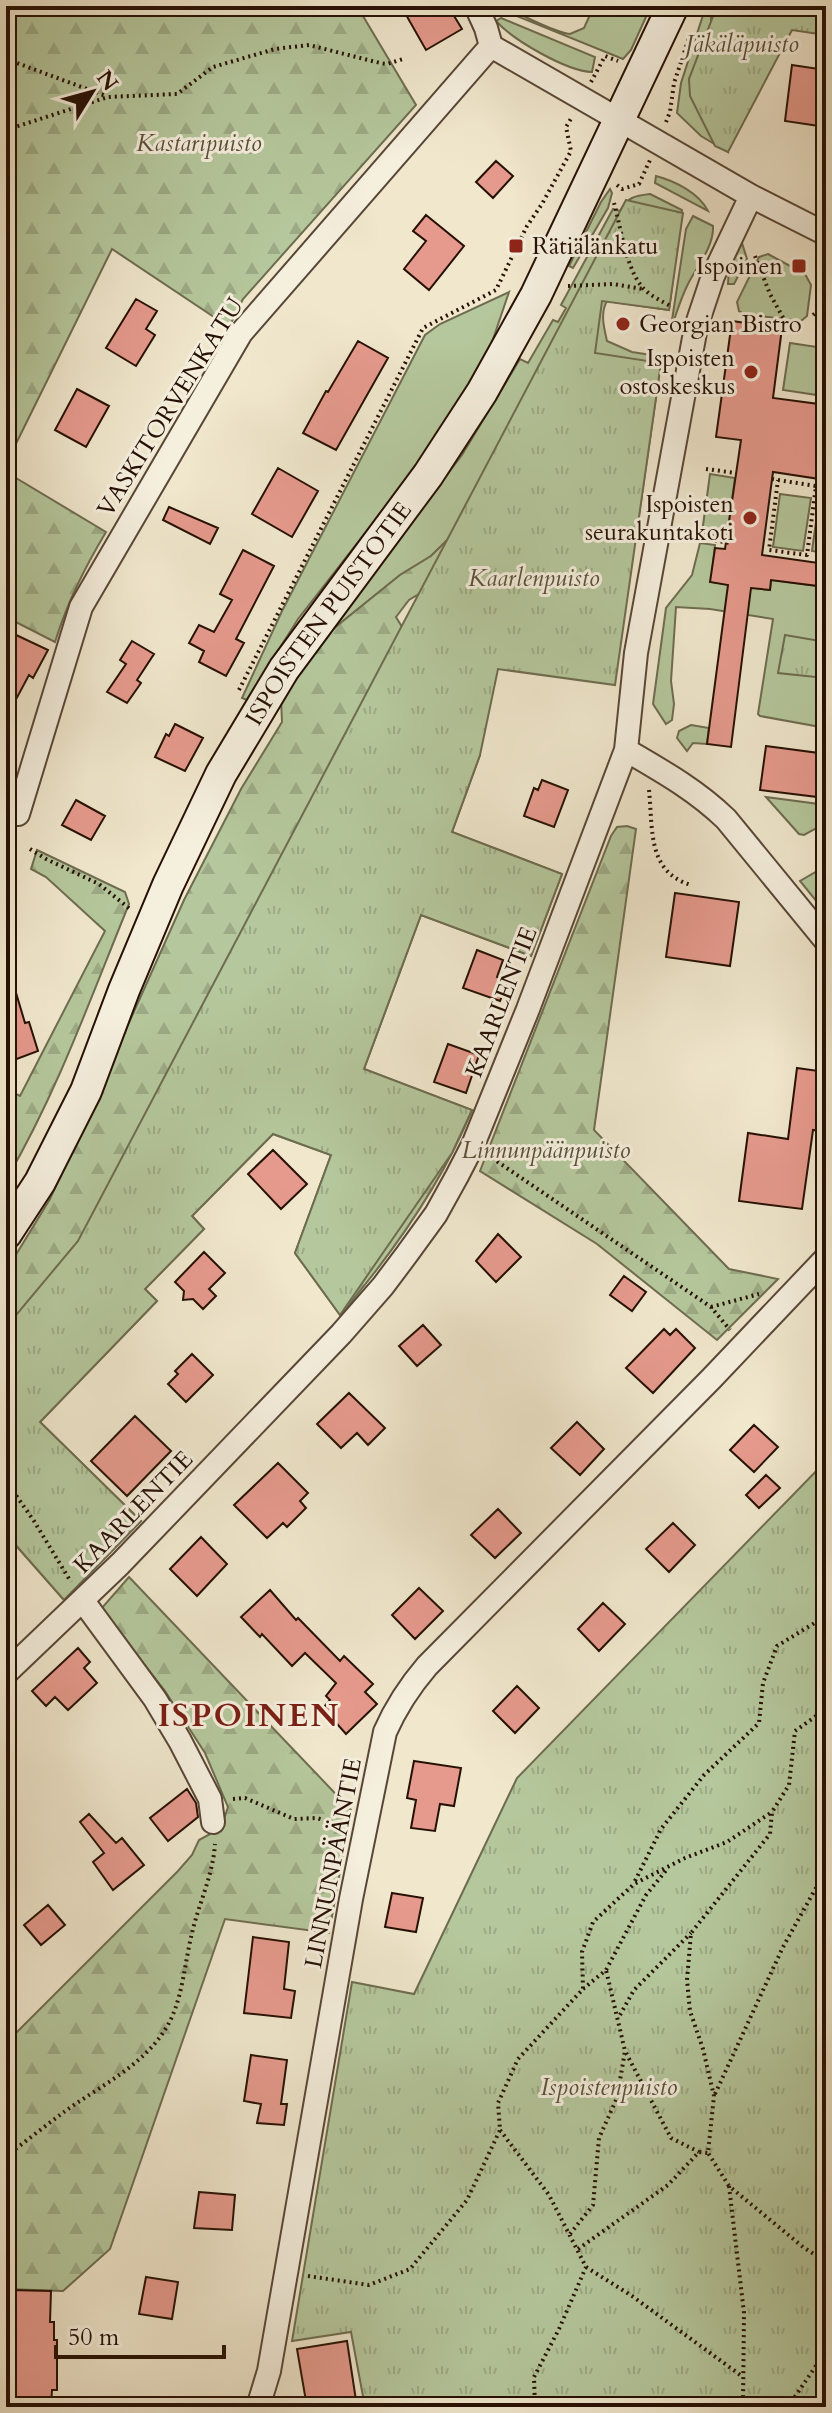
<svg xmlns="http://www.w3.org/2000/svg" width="832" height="2413" viewBox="0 0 832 2413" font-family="Cardo,serif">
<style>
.green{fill:#b5c79c;stroke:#6e6c50;stroke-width:2}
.forest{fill:url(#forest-firs);stroke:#6e6c50;stroke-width:2}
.park{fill:url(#park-tufts);stroke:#6e6c50;stroke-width:2}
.building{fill:#e69a8d;stroke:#261004;stroke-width:2}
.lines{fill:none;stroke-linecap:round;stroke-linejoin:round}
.minor-casing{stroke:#584636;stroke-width:26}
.secondary-casing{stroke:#261004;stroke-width:34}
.path{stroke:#261004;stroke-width:4;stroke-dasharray:2 4;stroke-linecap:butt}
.minor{stroke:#f5efde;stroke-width:22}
.secondary{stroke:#f5efde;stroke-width:30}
.poi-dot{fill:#8f2418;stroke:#f5efde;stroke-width:3}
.labels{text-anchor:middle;stroke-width:6;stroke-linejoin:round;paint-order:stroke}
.park-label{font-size:24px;font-style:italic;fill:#585039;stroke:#f5efde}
.poi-label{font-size:24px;fill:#261004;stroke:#f5efde;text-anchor:end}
.street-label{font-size:24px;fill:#261004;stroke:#f5efde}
.district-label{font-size:32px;font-weight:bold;letter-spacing:2px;fill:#7a1f14;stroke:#f5efde}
</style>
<defs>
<pattern id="forest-firs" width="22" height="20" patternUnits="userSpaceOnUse" patternTransform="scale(2)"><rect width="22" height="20" fill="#b5c79c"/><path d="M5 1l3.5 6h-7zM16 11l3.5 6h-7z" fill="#9caa85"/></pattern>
<pattern id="park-tufts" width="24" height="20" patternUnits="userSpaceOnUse" patternTransform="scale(2)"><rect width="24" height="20" fill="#b5c79c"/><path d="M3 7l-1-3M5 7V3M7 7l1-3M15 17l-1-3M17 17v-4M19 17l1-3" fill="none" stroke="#9caa85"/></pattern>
</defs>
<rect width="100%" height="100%" fill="#f0e7cd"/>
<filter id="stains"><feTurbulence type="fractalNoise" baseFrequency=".0025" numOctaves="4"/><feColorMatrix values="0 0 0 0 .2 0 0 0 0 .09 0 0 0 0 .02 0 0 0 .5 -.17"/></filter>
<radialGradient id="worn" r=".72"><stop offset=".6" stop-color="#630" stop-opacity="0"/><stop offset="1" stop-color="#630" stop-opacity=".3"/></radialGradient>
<path class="green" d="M 492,6 C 512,6 546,31 570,34 L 584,28 L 594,6 L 651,6 L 631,50 L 623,59 Z
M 706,6 L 711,6 L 711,49 L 728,152 L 701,136 L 677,113 L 681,83 Z
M 501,18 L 595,57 L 592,72 C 566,71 513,40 496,21 Z
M 656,176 C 675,181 699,193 708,211 L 655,183 Z
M 610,189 L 612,193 L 608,208 L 573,268 L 569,266 L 601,202 Z
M 650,194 L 682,210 L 669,310 L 607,301 C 600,313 604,328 607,341 L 632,352 L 651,355 L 661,363 L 639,515 L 627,555 L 483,505 L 431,556 L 400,575 L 327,634 L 462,455 L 520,359 L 528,363 L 553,320 L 558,322 L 566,308 L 561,305 L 613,209 L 620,211 C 628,197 634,196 650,194 Z
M 693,216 L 713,226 C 714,247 697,266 688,284 C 682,296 678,308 674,320 L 672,320 L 686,229 Z
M 742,243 L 747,259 L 734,284 L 728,284 L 729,267 Z
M 768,254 L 805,274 L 811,285 L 807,316 L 801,321 L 744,314 L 739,311 L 737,302 L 759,257 Z
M 509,292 L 490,348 L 472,382 L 408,478 L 298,619 L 247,700 L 242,698 L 282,611 L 425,335 L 440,324 Z
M 790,343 L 824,348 L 817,395 L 783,390 Z
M 710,474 L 735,478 L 727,537 L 702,533 Z
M 780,494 L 811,498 L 803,551 L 773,547 Z
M 826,495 L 826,553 L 812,551 L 819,500 Z
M 700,543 L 715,545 L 711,582 L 770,590 L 771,580 L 826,587 L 826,728 L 760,716 L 758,714 L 773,619 L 710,609 L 676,607 L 671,681 L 674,704 L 672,720 L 666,724 L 653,704 L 666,608 L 692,575 Z
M 691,725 L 709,728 L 707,744 L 693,743 L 687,751 L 677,738 L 679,731 Z
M 766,797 L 826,805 L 826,823 L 804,835 L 799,834 Z"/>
<path class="forest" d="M 6,6 L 357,6 L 416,105 L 243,299 L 229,327 L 112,249 L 6,464 Z
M 6,472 L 106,532 C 84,569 68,601 55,642 L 8,618 L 6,620 Z
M 483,505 L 439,582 L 409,600 L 396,617 L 480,755 L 452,832 L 562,874 L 531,956 L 421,915 L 364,1069 L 472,1110 C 441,1185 393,1253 340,1315 L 295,1253 L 331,1155 L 273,1134 L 192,1216 L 204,1229 L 145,1289 L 157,1301 L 40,1422 L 141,1521 L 64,1600 L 6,1534 L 6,1271 L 50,1199 L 184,900 L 241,789 L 282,722 L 281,699 L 327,634 L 400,575 L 431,556 Z
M 627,826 L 636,829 L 594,1130 L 729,1269 L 778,1279 L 717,1340 L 597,1244 L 480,1171 L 611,836 L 617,827 Z
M 37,850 L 125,892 L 129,904 C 91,997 57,1093 6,1180 L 6,1089 L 20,1096 L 105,931 L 46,877 L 31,869 Z
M 129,1577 L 351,1810 L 329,1933 L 225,1919 L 110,2249 L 63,2291 L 6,2289 L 6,2043 L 178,1871 L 192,1855 L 199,1840 L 221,1828 L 228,1807 L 205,1753 L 165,1691 L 101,1609 Z"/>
<path class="park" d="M 717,6 L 826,6 L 826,35 L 792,30 L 728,152 L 715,146 L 690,96 L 689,79 Z
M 626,200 L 683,213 L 669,310 L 602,301 L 595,353 L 661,363 L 615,685 L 498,669 L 480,755 L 452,832 L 562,874 L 531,956 L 421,915 L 364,1069 L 472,1110 L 452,1153 L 340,1315 L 295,1253 L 331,1155 L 273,1134 L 192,1216 L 204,1229 L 145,1289 L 157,1301 L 40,1422 L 141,1521 L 64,1600 L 6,1534 L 6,1327 L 78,1241 Z
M 785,635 L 826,642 L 825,678 L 778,673 Z
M 826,866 L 826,913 L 800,881 Z
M 826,1461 L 826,2407 L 365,2407 L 351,2332 L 292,2341 L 352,1982 L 414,1994 L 517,1778 Z"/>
<path class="building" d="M 401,6 L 448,6 L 462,29 L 426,50 Z
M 792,65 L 826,70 L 826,127 L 785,121 Z
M 496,161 L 513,176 L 493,198 L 476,182 Z
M 426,215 L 464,246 L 429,290 L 404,269 L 426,241 L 413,231 Z
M 136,299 L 157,311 L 146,329 L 155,335 L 136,366 L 106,348 Z
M 732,321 L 782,328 L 773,398 L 826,405 L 826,480 L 773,472 L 762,555 L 826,564 L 826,587 L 771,580 L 770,590 L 751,588 L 731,747 L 707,744 L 728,585 L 710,582 L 715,548 L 725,549 L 741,440 L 716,437 Z
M 358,341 L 388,358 L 336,450 L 303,433 L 326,391 L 328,392 Z
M 77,389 L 109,406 L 86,447 L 55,430 Z
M 278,468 L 318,491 L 292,537 L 252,514 Z
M 169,507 L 218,528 L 210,544 L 163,520 Z
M 243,550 L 274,566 L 236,639 L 244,643 L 226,676 L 199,662 L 204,651 L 189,643 L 199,625 L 214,632 L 232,600 L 220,594 Z
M 14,634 L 48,650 L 33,678 L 29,675 L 6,718 L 6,650 Z
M 132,641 L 154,654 L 137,680 L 141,683 L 127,703 L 107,692 L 126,664 L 120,660 Z
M 175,724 L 203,738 L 185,771 L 155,757 L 166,734 L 169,736 Z
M 766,746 L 826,754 L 826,798 L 760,790 Z
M 542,780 L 568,790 L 554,827 L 524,816 L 534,788 L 538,790 Z
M 76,800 L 105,816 L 91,840 L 62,825 Z
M 675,893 L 739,902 L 730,966 L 666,957 Z
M 477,950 L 503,960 L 497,977 L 508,981 L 500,1001 L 463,988 Z
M 11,976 L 25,1023 L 29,1022 L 38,1051 L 6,1063 L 6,977 Z
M 448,1044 L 479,1055 L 466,1093 L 434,1082 Z
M 797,1068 L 826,1072 L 826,1132 L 813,1130 L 802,1209 L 739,1201 L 748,1133 L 788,1139 Z
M 273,1150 L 307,1184 L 281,1209 L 248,1174 Z
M 498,1234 L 521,1257 L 496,1282 L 476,1261 Z
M 204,1252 L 225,1273 L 209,1289 L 216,1296 L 203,1309 L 193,1299 L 183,1300 L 184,1291 L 175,1282 Z
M 624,1276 L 646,1292 L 632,1311 L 610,1295 Z
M 423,1325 L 441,1345 L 417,1366 L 399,1346 Z
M 664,1329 L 670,1335 L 676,1329 L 695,1348 L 653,1393 L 626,1368 Z
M 192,1354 L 213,1375 L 186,1402 L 168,1384 L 178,1374 L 175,1371 Z
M 349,1393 L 385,1428 L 368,1445 L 357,1433 L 341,1448 L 317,1424 Z
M 135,1416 L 171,1451 L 127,1496 L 91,1461 Z
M 577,1422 L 604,1449 L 580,1475 L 551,1448 Z
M 754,1425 L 778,1447 L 754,1472 L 730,1450 Z
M 278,1463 L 308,1493 L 300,1501 L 306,1508 L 287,1527 L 283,1523 L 267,1538 L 234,1505 Z
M 766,1475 L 780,1488 L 759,1508 L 746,1495 Z
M 498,1509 L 521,1533 L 495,1558 L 471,1535 Z
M 673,1523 L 695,1545 L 669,1572 L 646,1549 Z
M 201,1537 L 227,1564 L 197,1596 L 170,1569 Z
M 419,1588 L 443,1611 L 415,1639 L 392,1615 Z
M 270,1590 L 296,1620 L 298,1618 L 340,1661 L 344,1656 L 373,1684 L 365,1692 L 377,1704 L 346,1734 L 323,1708 L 330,1700 L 326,1696 L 336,1683 L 305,1653 L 292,1666 L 262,1634 L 260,1637 L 241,1617 Z
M 603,1603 L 625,1624 L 599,1651 L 578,1629 Z
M 78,1648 L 90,1662 L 84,1668 L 97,1683 L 68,1710 L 55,1697 L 46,1706 L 32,1691 Z
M 517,1686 L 539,1708 L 515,1733 L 493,1711 Z
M 414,1761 L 461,1768 L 454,1806 L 440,1804 L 435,1831 L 411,1828 L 416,1800 L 407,1798 Z
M 187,1789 L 196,1803 L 198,1817 L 168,1841 L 150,1818 Z
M 89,1814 L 116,1843 L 122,1838 L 144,1865 L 113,1890 L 93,1862 L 104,1853 L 80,1822 Z
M 392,1893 L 423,1898 L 416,1932 L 385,1927 Z
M 48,1905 L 65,1925 L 41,1945 L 24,1925 Z
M 253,1937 L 289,1942 L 284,1989 L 295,1991 L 291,2018 L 244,2013 Z
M 251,2055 L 287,2060 L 281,2104 L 287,2104 L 284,2125 L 257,2123 L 261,2104 L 244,2101 Z
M 199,2192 L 235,2195 L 232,2230 L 194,2228 Z
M 146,2277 L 178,2282 L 172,2319 L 139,2314 Z
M 9,2290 L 51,2291 L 50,2322 L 54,2322 L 54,2340 L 57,2340 L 57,2390 L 52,2390 L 51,2407 L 13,2407 L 16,2321 L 8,2321 Z
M 347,2341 L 357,2407 L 307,2407 L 297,2349 Z"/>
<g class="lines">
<g class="minor-casing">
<path id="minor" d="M 476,6 L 486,28 L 491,46 L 751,196 L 826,234
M 626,750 C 662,771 696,790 726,819 L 826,941
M 18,814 L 81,607 L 241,333 L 491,46
M 83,1601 L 155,1699 L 180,1741 L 210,1799 L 213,1822
M 6,1673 L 120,1564 L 341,1334 L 383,1286 L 407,1254 L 436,1214 L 457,1176 L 473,1145 L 528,1009 L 626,750 L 636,653 L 696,327 L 713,276 L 751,196
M 258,2407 L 269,2371 L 351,1899 L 385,1732 C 396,1707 409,1687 427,1666 L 711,1379 L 826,1258"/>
</g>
<g class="secondary-casing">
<g id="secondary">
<path id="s1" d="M 6,1234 L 40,1182 L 86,1091 L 124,990 L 168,885 L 221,774 L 284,669 L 428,475 L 482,392 L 536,295 L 673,6"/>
</g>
</g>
<path class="path" d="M 6,59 L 106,96
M 591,82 L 605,56 L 618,61
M 666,122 L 670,112 L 674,83 L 690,35
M 6,130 L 108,97 L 177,94 L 213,67 L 275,49 L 309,45 L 380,63 L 387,64 L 403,59
M 617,185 L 622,189 L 639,184 L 650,160
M 614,203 C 621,228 626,270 644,289 C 652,297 662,301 672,307
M 755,256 L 770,294 L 786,323
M 568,286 L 613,284 L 643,289
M 813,315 L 826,304
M 706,469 L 736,473
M 772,479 L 778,480 L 816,486 L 807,555 L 769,550 L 778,480
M 697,538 L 730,543
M 239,690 L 423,328 L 496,290 L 527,226 L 542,204 L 571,151 L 566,127 L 572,117
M 649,790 C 653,829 647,872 691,885
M 30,849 L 46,859 L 99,884 L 130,909
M 492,1158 L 711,1307 L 730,1330
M 711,1307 L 759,1294
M 6,1481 L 34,1521 L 71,1582
M 826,1709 L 795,1731 L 789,1785 L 772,1812 L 770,1834 L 691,1933 L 687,1980 L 690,2011 L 703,2049 L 714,2096 L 708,2153 L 729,2186 L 803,2247 L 826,2262
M 233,1799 L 245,1798 L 294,1819 L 317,1818 L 343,1826
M 635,1881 L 661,1829 L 704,1775 L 759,1723 L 763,1683 L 777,1646 L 826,1616
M 583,1989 L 606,1970 L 646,1895 L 668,1868
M 620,2015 L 634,1990 L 691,1933
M 626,2053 L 671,2138 L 699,2152
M 715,2094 L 783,1947 L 826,1870
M 500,2130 L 549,2195 L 586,2267 L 559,2329 L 534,2377 L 535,2407
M 6,2156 C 25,2142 45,2126 64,2112 C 101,2085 148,2064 170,2021 C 183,1995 185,1961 192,1933 C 199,1903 213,1875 215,1844
M 729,2186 L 744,2313 L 743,2407
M 570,2234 L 593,2205 L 599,2138 L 617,2098 L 625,2051 L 606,1970
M 578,2249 L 668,2185 L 699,2152 L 708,2153
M 586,2267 L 632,2296 L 743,2377
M 308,2276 L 369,2285 L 410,2269 L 467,2200 L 500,2130 L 498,2103 L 518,2059 L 583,1989 L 582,1952 L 593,1922 L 634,1884 L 685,1858 L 727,1842 L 772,1812
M 788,2407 L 826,2351"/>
<use href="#minor" class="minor"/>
<use href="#secondary" class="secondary"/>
</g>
<g class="poi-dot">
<rect x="508" y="238" width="16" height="16" rx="4"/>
<rect x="791" y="258" width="16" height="16" rx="4"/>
<circle cx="623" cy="324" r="8"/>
<circle cx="751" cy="372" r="8"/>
<circle cx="750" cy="518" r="8"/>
</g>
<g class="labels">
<g class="park-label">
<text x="742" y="52">Jäkäläpuisto</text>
<text x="199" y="151">Kastaripuisto</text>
<text x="534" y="586">Kaarlenpuisto</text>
<text x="546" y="1158">Linnunpäänpuisto</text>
<text x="609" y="2095">Ispoistenpuisto</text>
</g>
<g class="poi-label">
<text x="532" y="254" text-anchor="start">Rätiälänkatu</text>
<text x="783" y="274">Ispoinen</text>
<text x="639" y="332" text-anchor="start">Georgian Bistro</text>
<text x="735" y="366">Ispoisten<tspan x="735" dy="28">ostoskeskus</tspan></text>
<text x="734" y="512">Ispoisten<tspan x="734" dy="28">seurakuntakoti</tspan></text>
</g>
<g class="street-label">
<text transform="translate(170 407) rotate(-58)" y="8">VASKITORVENKATU</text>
<text dy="8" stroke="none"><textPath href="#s1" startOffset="702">ISPOISTEN PUISTOTIE</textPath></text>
<text transform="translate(501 1002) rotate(-69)" y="8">KAARLENTIE</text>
<text transform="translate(133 1512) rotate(-46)" y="8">KAARLENTIE</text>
<text transform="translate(333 1863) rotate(-79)" y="8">LINNUNPÄÄNTIE</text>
</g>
<g class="district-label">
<text x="249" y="1726">ISPOINEN</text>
</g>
</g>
<rect width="832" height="2413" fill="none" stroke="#f0e7cd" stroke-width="32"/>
<rect x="8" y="8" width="816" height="2397" fill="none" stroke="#261004" stroke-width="4"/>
<rect x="16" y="16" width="800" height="2381" fill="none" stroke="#261004" stroke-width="2"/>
<g transform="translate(92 92) rotate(53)" stroke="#f5efde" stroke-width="6" paint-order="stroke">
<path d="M0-6L14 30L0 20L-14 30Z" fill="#261004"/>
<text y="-12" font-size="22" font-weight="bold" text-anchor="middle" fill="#261004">N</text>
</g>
<path d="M56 2345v12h168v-12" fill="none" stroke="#261004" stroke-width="4"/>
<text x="68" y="2345" font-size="24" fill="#261004" stroke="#f5efde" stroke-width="6" paint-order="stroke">50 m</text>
<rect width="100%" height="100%" filter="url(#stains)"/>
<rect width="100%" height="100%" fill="url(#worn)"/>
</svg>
